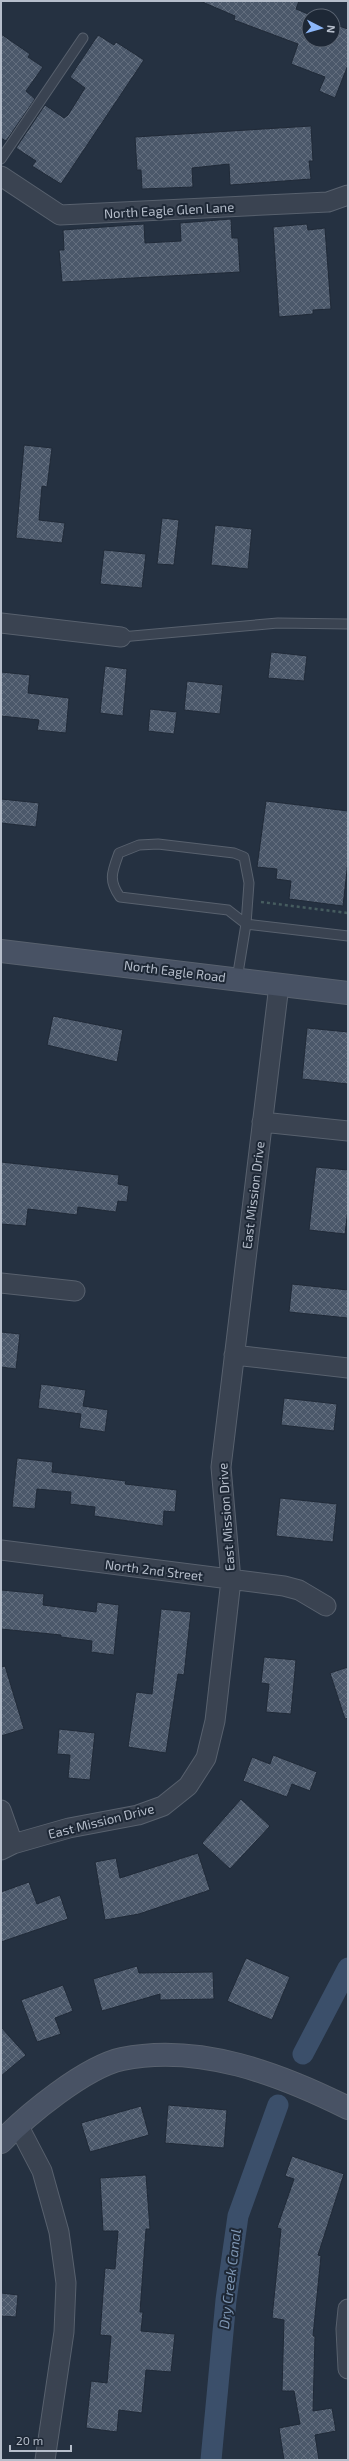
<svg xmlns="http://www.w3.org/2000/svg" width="349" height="2461" viewBox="0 0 349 2461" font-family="'Exo 2',sans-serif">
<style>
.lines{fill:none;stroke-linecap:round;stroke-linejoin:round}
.canal{stroke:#3b4f6a;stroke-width:21}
.building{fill:url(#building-cross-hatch);stroke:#202a38}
.lane-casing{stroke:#58616e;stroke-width:11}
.street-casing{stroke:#58616e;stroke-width:21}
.secondary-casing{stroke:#58616e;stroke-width:24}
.path{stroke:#465c5f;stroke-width:2.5;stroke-dasharray:3 3;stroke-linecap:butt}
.lane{stroke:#3a4351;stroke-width:9}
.street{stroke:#3a4351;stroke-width:19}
.secondary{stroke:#485264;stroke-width:22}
.labels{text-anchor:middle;stroke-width:4;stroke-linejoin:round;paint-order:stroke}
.street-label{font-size:13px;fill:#b6becb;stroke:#1e2836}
.water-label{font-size:14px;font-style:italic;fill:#7d95b2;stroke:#1e2836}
</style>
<defs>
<pattern id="building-cross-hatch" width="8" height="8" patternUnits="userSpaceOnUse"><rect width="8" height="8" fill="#4b586a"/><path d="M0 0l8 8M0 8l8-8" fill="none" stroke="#636e7e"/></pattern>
</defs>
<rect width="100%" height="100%" fill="#253141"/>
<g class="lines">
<path class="canal" d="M 303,2054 L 348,1968
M 211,2460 L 226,2300 L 238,2216 L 278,2105"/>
</g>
<path class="building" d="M 200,1 L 299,1 L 296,9 L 313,16 L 309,16 L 309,40 L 333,40 L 333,24 L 348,29 L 348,65 L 335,98 L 319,91 L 325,77 L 291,64 L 298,44 L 234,20 L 235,16 Z
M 1,34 L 30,54 L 28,57 L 43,67 L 26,91 L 35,99 L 6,141 L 1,138 Z
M 98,35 L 114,45 L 116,42 L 144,60 L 61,184 L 32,166 L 36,161 L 16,148 L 45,105 L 64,118 L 68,115 L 85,88 L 70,77 Z
M 311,126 L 313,161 L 309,161 L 311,179 L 230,185 L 229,164 L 192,168 L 193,187 L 142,189 L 141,170 L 137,170 L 135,137 Z
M 231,219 L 232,238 L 238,238 L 240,272 L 62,282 L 59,250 L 64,250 L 63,230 L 144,224 L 145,243 L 181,241 L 180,223 Z
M 307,224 L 308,230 L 325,228 L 331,309 L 313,310 L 313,314 L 279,317 L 273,227 Z
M 24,445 L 52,448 L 47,487 L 42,486 L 39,520 L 65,523 L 62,543 L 16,538 Z
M 162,518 L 179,520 L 174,565 L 157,564 Z
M 215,525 L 252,529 L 248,569 L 211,565 Z
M 104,550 L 146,554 L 142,588 L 100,584 Z
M 271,652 L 307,656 L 304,681 L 268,678 Z
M 105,666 L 127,669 L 123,716 L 100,713 Z
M 1,672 L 30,675 L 28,693 L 69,698 L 66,733 L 37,730 L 39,720 L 1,716 Z
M 187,681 L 223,685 L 220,714 L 184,710 Z
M 150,709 L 177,712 L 174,734 L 148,731 Z
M 1,799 L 39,803 L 36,827 L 1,823 Z
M 266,801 L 348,811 L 348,861 L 343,906 L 289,899 L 291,881 L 276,879 L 277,869 L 257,867 Z
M 53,1016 L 123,1030 L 117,1062 L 47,1045 Z
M 307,1028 L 348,1032 L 348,1084 L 302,1079 Z
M 1,1162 L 119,1175 L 118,1184 L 129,1186 L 127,1202 L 118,1201 L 116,1212 L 78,1207 L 77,1215 L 28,1209 L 26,1226 L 1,1224 Z
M 316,1167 L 348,1170 L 348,1209 L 345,1234 L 309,1230 Z
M 292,1284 L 348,1290 L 348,1318 L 289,1312 Z
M 1,1332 L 20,1334 L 16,1369 L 1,1367 Z
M 41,1384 L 86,1390 L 83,1406 L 108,1410 L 105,1432 L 79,1428 L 81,1414 L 38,1408 Z
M 284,1398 L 337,1404 L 334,1431 L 281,1425 Z
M 17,1458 L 53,1462 L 52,1472 L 126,1481 L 125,1484 L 177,1490 L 175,1512 L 164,1511 L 163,1526 L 94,1516 L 95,1507 L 70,1504 L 71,1492 L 37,1489 L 35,1509 L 12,1507 Z
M 280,1498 L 337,1504 L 333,1542 L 276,1536 Z
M 1,1590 L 44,1594 L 43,1605 L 96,1612 L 97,1602 L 119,1605 L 114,1655 L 91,1652 L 92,1641 L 61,1637 L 61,1635 L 1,1629 Z
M 161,1609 L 191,1612 L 184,1675 L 178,1674 L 166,1753 L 128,1747 L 136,1692 L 152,1694 Z
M 264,1657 L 296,1660 L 291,1714 L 266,1712 L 269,1684 L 261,1683 Z
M 5,1666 L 24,1729 L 1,1736 L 1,1667 Z
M 348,1667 L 348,1718 L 345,1719 L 330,1673 Z
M 59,1729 L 95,1733 L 90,1780 L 68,1778 L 70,1755 L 57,1754 Z
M 273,1755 L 317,1772 L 310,1791 L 292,1784 L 287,1797 L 243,1781 L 252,1757 L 270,1764 Z
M 241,1799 L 270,1826 L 230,1869 L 202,1843 Z
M 198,1853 L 210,1890 L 139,1914 L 105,1920 L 95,1862 L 116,1858 L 120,1878 Z
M 29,1882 L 37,1904 L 60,1895 L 68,1919 L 1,1942 L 1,1892 Z
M 246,1958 L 290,1977 L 272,2020 L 227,2001 Z
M 137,1966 L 139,1973 L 213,1972 L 214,1999 L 160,2000 L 160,1994 L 102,2011 L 93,1979 Z
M 63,1985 L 73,2011 L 55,2018 L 61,2034 L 37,2042 L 21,2000 Z
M 1,2027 L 26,2055 L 1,2076 Z
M 168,2105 L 227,2110 L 224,2148 L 165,2143 Z
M 141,2106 L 149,2135 L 90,2152 L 81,2123 Z
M 292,2156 L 344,2174 L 318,2255 L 321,2256 L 313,2336 L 315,2336 L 313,2411 L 332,2408 L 336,2431 L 315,2435 L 319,2460 L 284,2460 L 279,2428 L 300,2424 L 294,2391 L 282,2391 L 284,2320 L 272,2318 L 281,2229 L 277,2228 L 294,2179 L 285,2176 Z
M 146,2175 L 150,2229 L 146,2229 L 140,2312 L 143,2312 L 141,2331 L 175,2334 L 171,2372 L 146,2370 L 142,2413 L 119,2410 L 117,2432 L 86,2428 L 91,2381 L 107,2383 L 111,2336 L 100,2335 L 103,2294 L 105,2268 L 115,2269 L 118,2231 L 103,2231 L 100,2178 Z
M 1,2293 L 18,2295 L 16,2317 L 1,2316 Z"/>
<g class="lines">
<g class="lane-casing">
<path id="lane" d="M 1,159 L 83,38
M 121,637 L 278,623 L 348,624
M 237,979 L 246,924 L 228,910 L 120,897 C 108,880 112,872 119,853 L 139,845 L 158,844 L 234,853 L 244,857 L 249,883 L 246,924 L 348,936"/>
</g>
<g class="street-casing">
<path id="street" d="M 1,176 L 60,215 L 328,202 L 348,195
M 1,623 L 121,637
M 262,1122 L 348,1131
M 1,1283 L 75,1291
M 234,1355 L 348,1368
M 1,1550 L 284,1586 L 299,1590 L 326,1606
M 1,1810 L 13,1844
M 1,1850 L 13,1844 L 69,1828 L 138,1815 L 163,1806 L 188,1786 L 206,1758 L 215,1721 L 231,1580 L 221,1467 L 279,985
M 18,2125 L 42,2171 L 59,2232 L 66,2283 L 64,2332 L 45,2460
M 348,2309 L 346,2329 L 348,2369"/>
</g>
<g class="secondary-casing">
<path id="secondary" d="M 1,951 L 348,993
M 1,2142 C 27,2115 85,2067 122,2059 C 199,2043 280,2074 348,2108"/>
</g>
<path class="path" d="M 261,902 L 348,913"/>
<use href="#lane" class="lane"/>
<use href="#street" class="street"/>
<use href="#secondary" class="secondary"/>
</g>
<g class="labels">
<g class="street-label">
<text transform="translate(169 210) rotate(-3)" y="5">North Eagle Glen Lane</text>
<text transform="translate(175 971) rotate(7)" y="5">North Eagle Road</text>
<text transform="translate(253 1195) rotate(-83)" y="5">East Mission Drive</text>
<text transform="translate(226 1517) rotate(-94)" y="5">East Mission Drive</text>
<text transform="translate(154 1570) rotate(7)" y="5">North 2nd Street</text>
<text transform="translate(101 1821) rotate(-14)" y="5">East Mission Drive</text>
</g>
<g class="water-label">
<text transform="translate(230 2279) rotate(-83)" y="5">Dry Creek Canal</text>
</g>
</g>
<rect width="349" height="2461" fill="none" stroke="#b6becb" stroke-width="4"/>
<g transform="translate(321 28) rotate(96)"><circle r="19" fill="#1e2836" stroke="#5b6472"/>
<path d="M0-3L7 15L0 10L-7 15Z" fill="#8db7f9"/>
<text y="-6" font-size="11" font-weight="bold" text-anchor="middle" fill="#b6becb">N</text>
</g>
<path d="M10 2445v6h61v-6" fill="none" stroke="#b6becb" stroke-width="2"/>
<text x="16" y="2445" font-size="12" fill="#b6becb" stroke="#1e2836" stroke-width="3" paint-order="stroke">20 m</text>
</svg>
